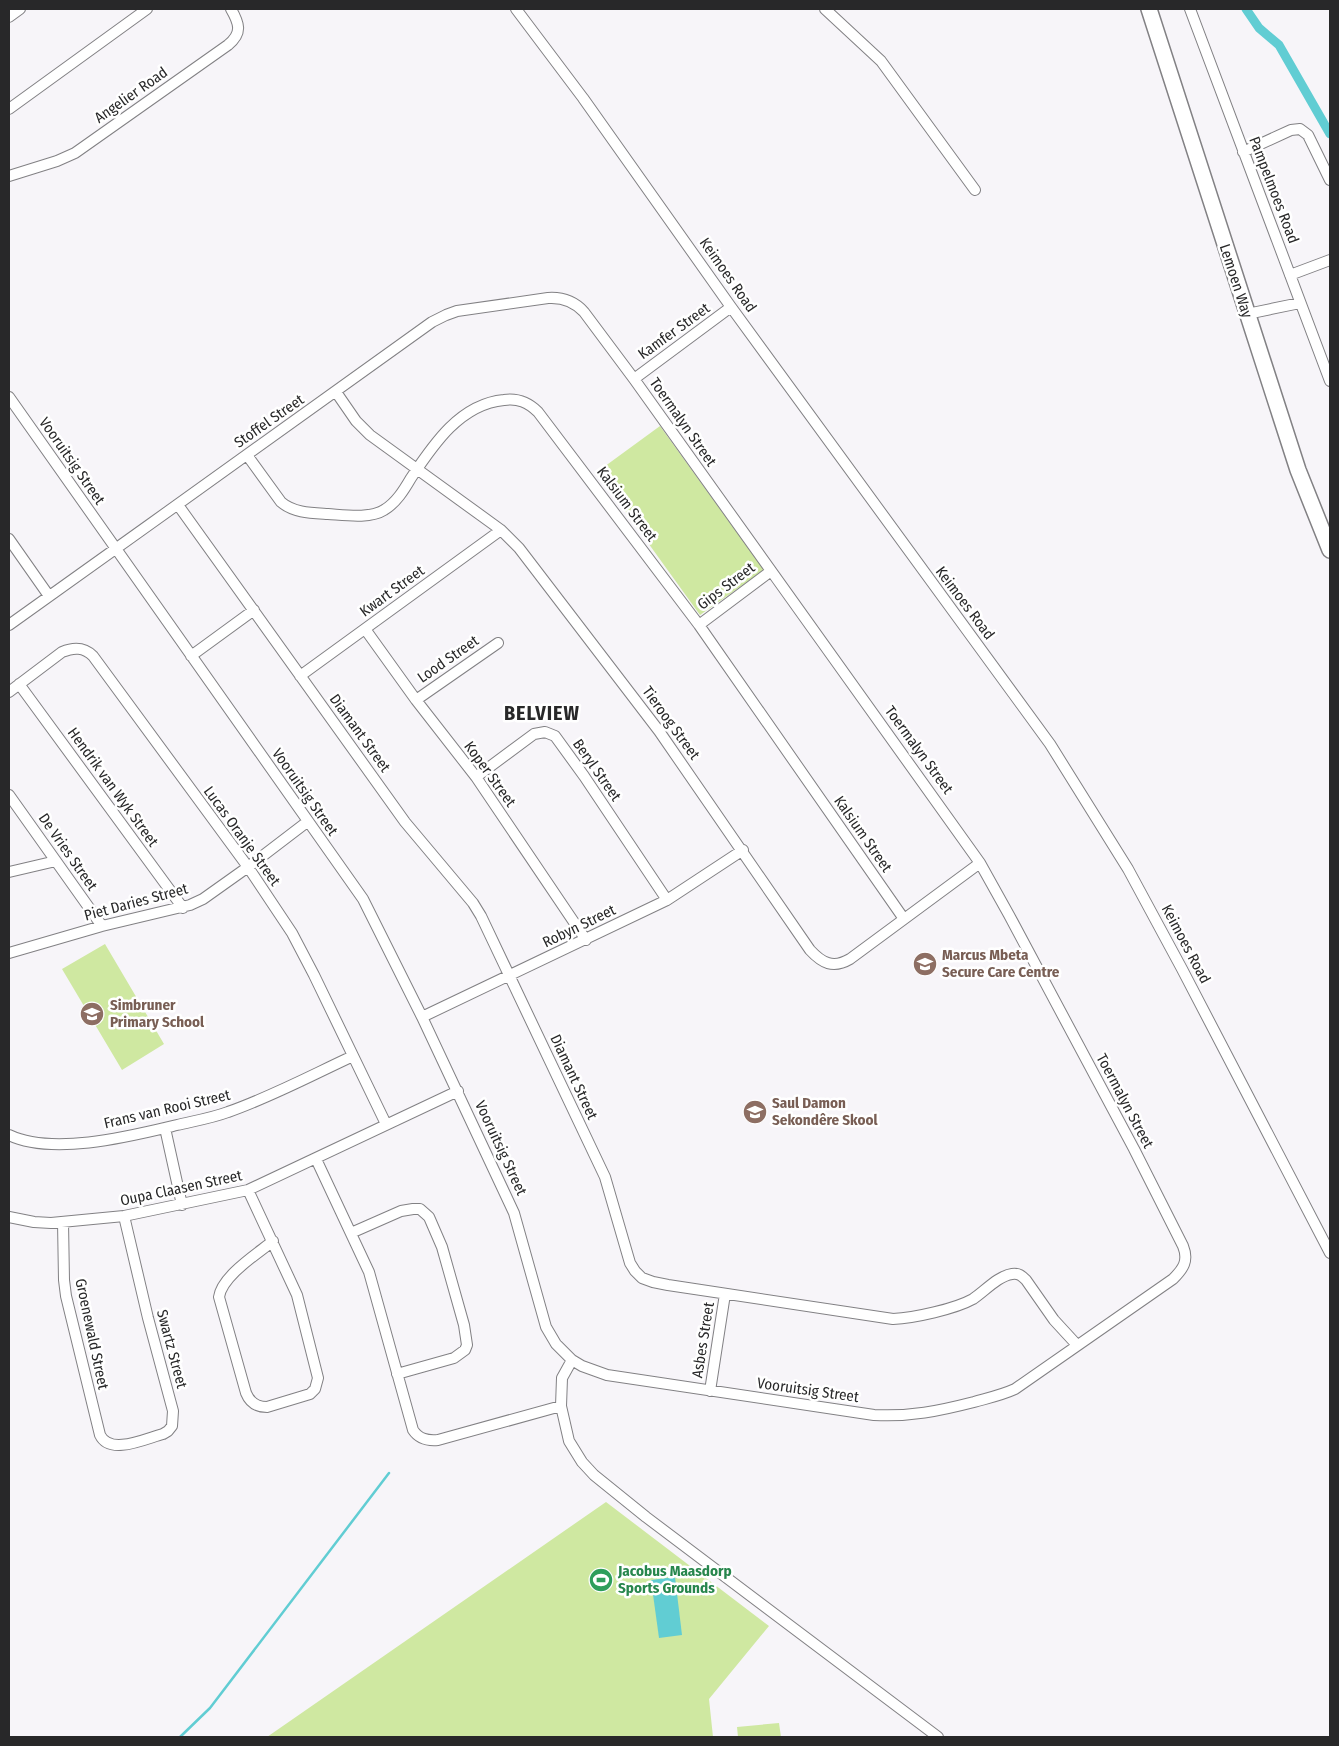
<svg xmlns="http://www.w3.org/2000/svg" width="1339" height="1746" viewBox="0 0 1339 1746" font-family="'Fira Sans Condensed',sans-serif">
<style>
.green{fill:#cfe8a1}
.water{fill:#61cdd3}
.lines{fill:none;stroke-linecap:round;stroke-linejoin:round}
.stream{stroke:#61cdd3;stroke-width:2.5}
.canal{stroke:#61cdd3;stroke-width:9}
.minor-casing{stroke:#828184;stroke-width:12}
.highway-casing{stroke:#828184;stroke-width:18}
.minor{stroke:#fff;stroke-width:10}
.highway{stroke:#fff;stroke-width:15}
.labels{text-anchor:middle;stroke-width:5;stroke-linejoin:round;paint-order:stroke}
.street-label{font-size:15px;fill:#282829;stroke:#fff}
.education-label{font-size:15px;font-weight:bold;fill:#785e54;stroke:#fff;text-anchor:start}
.leisure-label{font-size:15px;font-weight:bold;fill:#27864d;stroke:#fff;text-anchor:start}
.district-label{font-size:20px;font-weight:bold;letter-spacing:1px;fill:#282829;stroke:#fff}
</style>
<rect width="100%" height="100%" fill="#f7f5f9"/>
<path class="green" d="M 660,426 L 764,570 L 700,615 L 597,472 Z
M 105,944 L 164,1044 L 122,1070 L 62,969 Z
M 606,1502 L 769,1626 L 709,1699 L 713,1737 L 267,1737 Z
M 779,1723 L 781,1737 L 738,1737 L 737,1727 Z"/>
<path class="water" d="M 675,1577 L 682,1635 L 659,1638 L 651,1580 Z"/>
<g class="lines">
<path class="stream" d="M 180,1737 L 210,1708 L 389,1473"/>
<path class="canal" d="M 1246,9 L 1259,28 L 1279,45 L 1330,134"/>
<g class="minor-casing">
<path id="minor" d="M 516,9 L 583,98 L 731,307 L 1050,744 L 1128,869 L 1182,969 L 1330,1253
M 825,9 L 881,61 L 975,190
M 1190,9 L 1330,381
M 9,17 L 20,9
M 9,109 L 147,9
M 1243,152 L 1291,130 L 1300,129 L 1308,135 L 1330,180
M 9,176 L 57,161 L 75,153 L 228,45 C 243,33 239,23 231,9
M 1290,275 L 1330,260
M 1247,314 L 1300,303
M 634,379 L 731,307
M 336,392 L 356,421 L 370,435 L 501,530 L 519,548 L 659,731 L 810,950 C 822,963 833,969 850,959 L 980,863
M 9,397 L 363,899 L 422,1017 L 514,1213 L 546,1327 L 556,1344 L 572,1360 L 582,1366 L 607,1375 L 874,1415 C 910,1417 939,1411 974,1402 C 988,1398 1002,1395 1015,1389 L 1173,1279 C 1183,1269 1189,1261 1183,1246 L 1134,1149 L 1009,915 L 980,863 L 634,379 L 584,312 C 574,301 563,297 548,298 L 457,311 L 446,315 L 432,322 C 291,424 150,524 9,625
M 247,455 L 281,502 C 294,513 312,513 328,514 C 344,515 370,519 384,510 C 396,503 404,490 411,478 C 433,445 460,404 504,400 C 518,398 528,402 538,412 L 699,625 L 904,919
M 178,505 L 405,822 L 473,903 L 481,916 L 605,1177 L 630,1263 L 635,1271 L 642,1278 L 653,1282 L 668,1285 L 893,1319 C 914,1318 955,1309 973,1299 C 985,1291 998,1276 1012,1274 C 1019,1273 1022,1276 1026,1280 L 1054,1320 L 1077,1345
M 9,539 L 49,596
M 699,625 L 771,571
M 365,629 L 416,700 L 476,777 L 586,940
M 191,656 L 254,610
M 300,676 L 501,530
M 19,684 L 183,908
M 9,692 L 62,652 C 74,647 84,647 93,656 L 248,867 L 292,933 L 314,975 L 386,1124
M 416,700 L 498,643
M 476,777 L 534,734 L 545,732 L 555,736 L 584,776 L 667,900
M 9,795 L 102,926
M 9,872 L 56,861
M 9,953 L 102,926 L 190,905 L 203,899 L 248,867 L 307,822
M 422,1017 L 667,900 L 743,850
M 165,1128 L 182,1205
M 9,1135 C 53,1156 131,1136 177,1125 C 194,1121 212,1118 228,1112 C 271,1097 312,1075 353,1056
M 316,1159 L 369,1272 L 413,1430 C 419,1439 427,1441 438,1440 L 561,1406
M 248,1190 L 297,1295 L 318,1378 L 315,1389 L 310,1394 L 267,1407 C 257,1407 250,1403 246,1393 L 219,1297 C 222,1276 257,1254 273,1241
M 9,1217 L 34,1222 L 51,1223 L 124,1216 L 248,1190 L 458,1091
M 63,1222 L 64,1280 L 66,1296 L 100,1435 C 110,1456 147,1438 163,1434 L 168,1431 L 172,1426 L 173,1411 L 148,1318 L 124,1216
M 351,1233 L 401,1211 L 413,1209 L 420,1209 L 429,1217 L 442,1247 L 464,1325 L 467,1345 L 465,1350 L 454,1358 L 397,1374
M 572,1360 L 562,1378 L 561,1406 L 569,1441 L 582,1462 L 594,1475 L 646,1517 L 938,1737
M 710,1391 L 725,1294"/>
</g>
<g class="highway-casing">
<path id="highway" d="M 1149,9 L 1298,470 L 1330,550"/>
</g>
<use href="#minor" class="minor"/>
<use href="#highway" class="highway"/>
</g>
<defs>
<g id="school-disc" transform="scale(1.25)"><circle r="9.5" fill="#8d6e63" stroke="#fff"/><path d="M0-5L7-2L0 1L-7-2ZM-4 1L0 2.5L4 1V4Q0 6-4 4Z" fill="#fff"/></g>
<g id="stadium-disc" transform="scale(1.25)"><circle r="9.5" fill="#2e9e5b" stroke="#fff"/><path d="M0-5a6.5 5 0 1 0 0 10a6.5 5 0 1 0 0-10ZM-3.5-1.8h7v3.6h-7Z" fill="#fff"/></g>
</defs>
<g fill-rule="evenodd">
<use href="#school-disc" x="925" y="964"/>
<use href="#school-disc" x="92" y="1014"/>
<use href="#school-disc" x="755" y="1112"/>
<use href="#stadium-disc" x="601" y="1580"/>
</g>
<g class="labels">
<g class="street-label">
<text transform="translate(131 95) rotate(-35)" y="5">Angelier Road</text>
<text transform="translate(1274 190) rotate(69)" y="5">Pampelmoes Road</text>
<text transform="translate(728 275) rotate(55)" y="5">Keimoes Road</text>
<text transform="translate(1236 281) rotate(72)" y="5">Lemoen Way</text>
<text transform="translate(674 331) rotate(-36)" y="5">Kamfer Street</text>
<text transform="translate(269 421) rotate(-35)" y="5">Stoffel Street</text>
<text transform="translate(683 422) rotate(55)" y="5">Toermalyn Street</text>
<text transform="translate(72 461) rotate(55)" y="5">Vooruitsig Street</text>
<text transform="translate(627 504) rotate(53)" y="5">Kalsium Street</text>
<text transform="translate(726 586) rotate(-37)" y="5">Gips Street</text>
<text transform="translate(392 591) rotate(-36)" y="5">Kwart Street</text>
<text transform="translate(965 603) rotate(53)" y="5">Keimoes Road</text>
<text transform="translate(448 659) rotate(-35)" y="5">Lood Street</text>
<text transform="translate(671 723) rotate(54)" y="5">Tieroog Street</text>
<text transform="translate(360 733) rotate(54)" y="5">Diamant Street</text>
<text transform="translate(919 750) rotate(54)" y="5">Toermalyn Street</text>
<text transform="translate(597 770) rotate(55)" y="5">Beryl Street</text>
<text transform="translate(490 774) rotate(54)" y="5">Koper Street</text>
<text transform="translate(113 787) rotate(54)" y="5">Hendrik van Wyk Street</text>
<text transform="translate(305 792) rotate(55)" y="5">Vooruitsig Street</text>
<text transform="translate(863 834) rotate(55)" y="5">Kalsium Street</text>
<text transform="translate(242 836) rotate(54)" y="5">Lucas Oranje Street</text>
<text transform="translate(68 852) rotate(55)" y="5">De Vries Street</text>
<text transform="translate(136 902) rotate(-15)" y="5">Piet Daries Street</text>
<text transform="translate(579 926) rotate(-26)" y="5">Robyn Street</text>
<text transform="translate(1186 944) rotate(62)" y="5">Keimoes Road</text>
<text transform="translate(574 1077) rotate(65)" y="5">Diamant Street</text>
<text transform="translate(1125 1101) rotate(62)" y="5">Toermalyn Street</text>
<text transform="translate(167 1109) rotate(-13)" y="5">Frans van Rooi Street</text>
<text transform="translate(501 1148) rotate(65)" y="5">Vooruitsig Street</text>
<text transform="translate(181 1188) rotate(-12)" y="5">Oupa Claasen Street</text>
<text transform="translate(92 1334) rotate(78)" y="5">Groenewald Street</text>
<text transform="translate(703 1340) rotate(-81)" y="5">Asbes Street</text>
<text transform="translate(172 1349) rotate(75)" y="5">Swartz Street</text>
<text transform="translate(808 1390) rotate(8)" y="5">Vooruitsig Street</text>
</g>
<g class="education-label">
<text x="942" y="960">Marcus Mbeta<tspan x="942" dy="17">Secure Care Centre</tspan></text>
<text x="110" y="1010">Simbruner<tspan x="110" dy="17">Primary School</tspan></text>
<text x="772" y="1108">Saul Damon<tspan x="772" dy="17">Sekondêre Skool</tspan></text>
</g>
<g class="leisure-label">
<text x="618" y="1576">Jacobus Maasdorp<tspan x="618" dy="17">Sports Grounds</tspan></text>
</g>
<g class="district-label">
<text x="542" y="720">BELVIEW</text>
</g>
</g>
<rect width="1339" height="1746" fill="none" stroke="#282829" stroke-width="20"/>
</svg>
